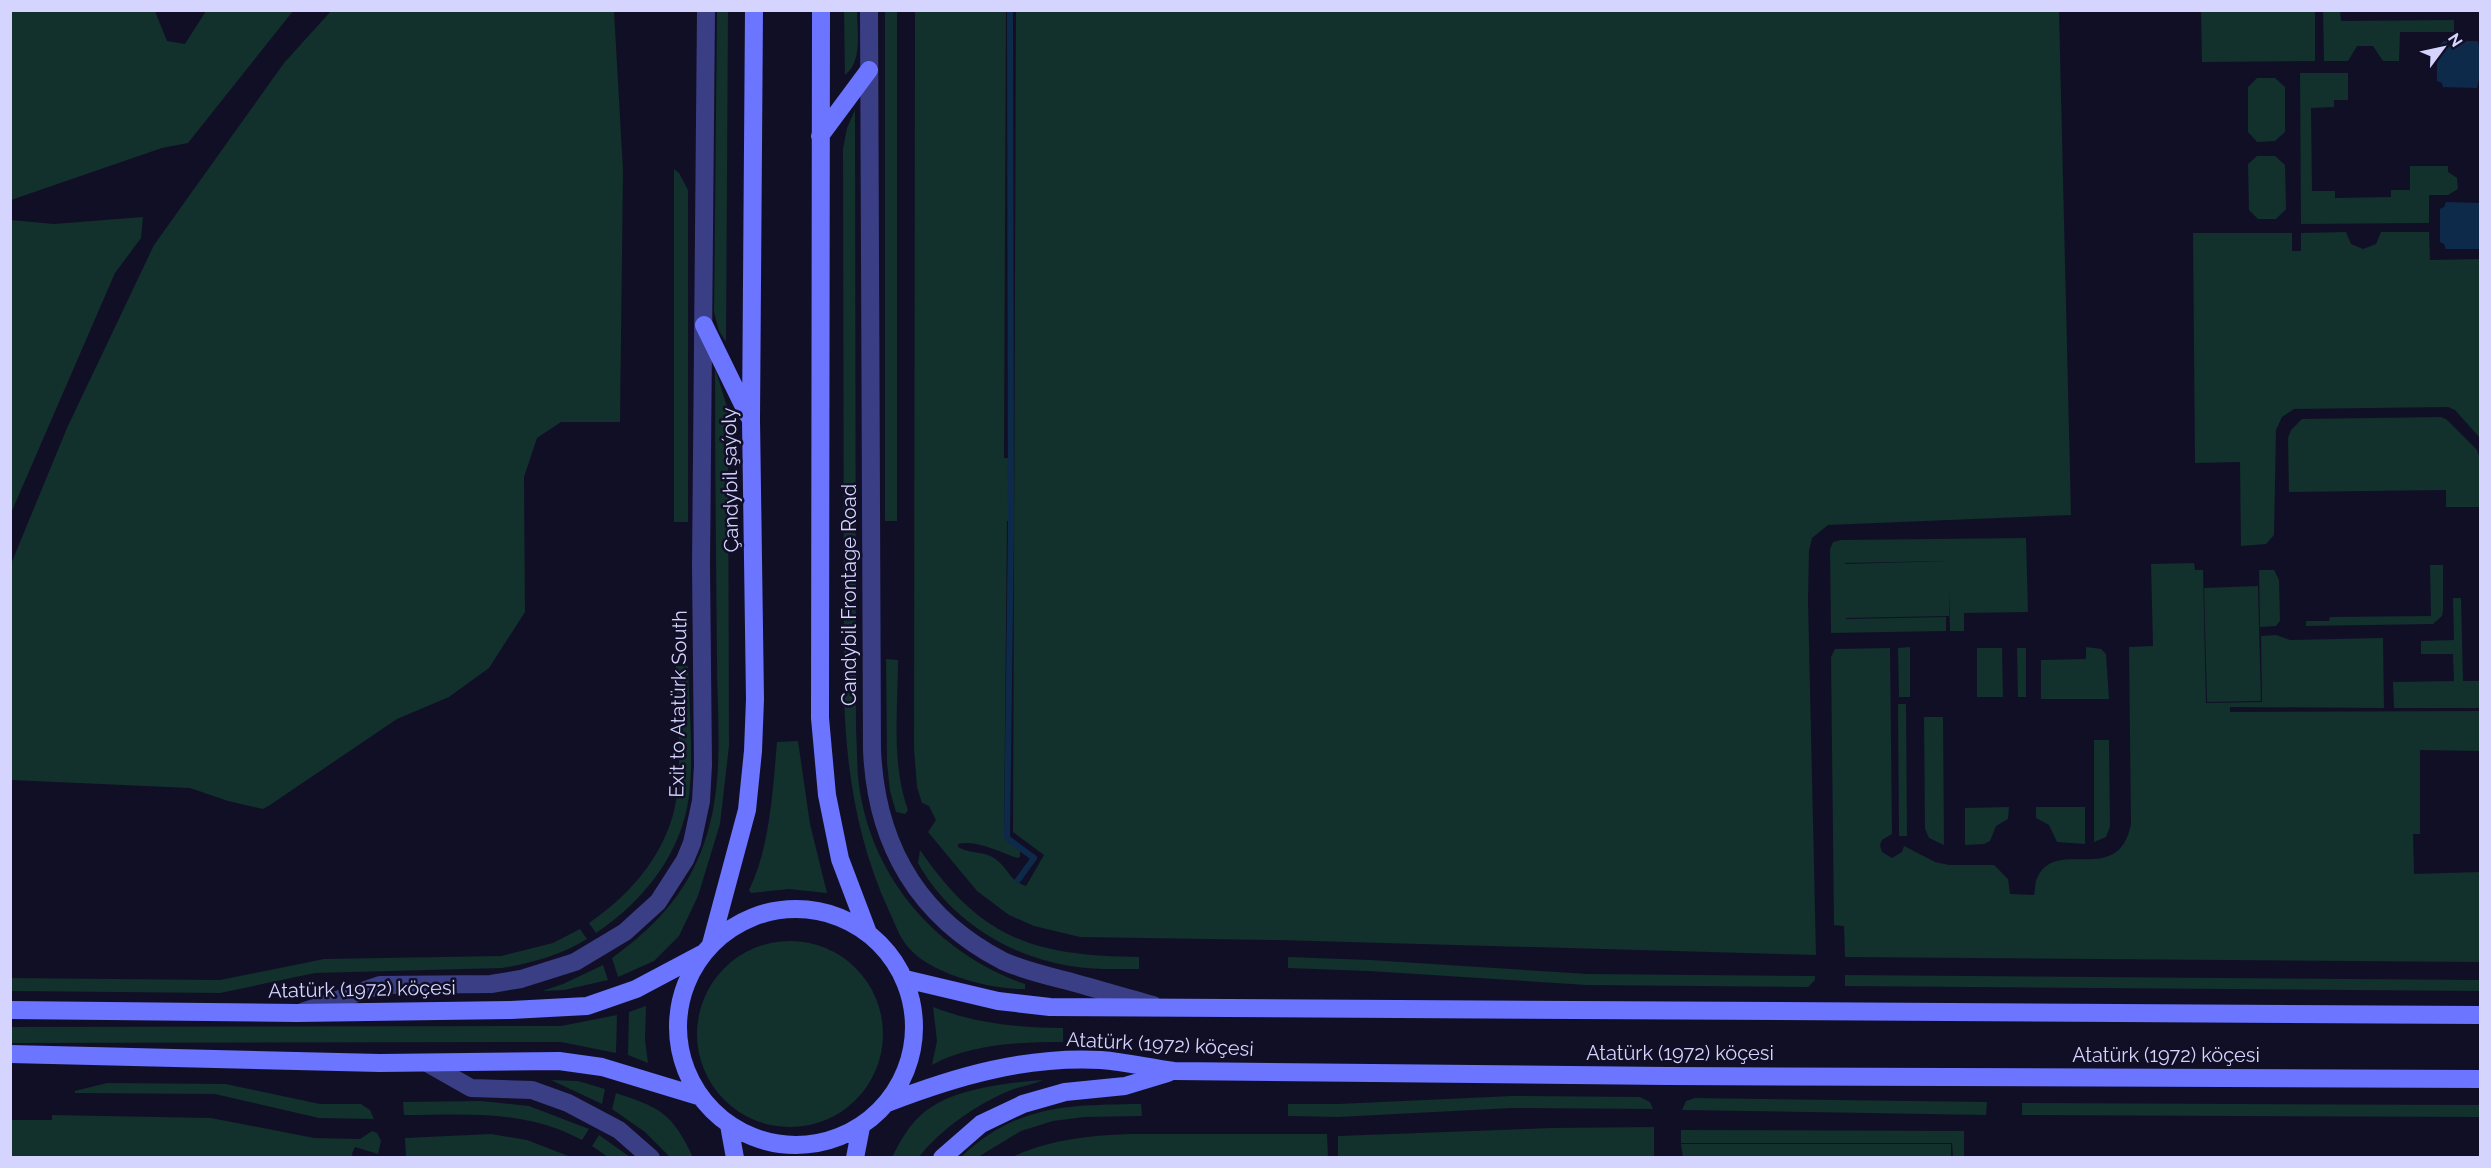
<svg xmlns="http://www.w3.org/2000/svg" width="2491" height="1168" viewBox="0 0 2491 1168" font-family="Raleway,sans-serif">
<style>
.green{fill:#12302c}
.water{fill:#0e2a4b}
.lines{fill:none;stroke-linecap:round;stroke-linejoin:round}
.stream{stroke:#0e2a4b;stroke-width:6}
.street{stroke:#3a3e85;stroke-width:18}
.secondary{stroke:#6b75ff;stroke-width:18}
.labels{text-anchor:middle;stroke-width:5;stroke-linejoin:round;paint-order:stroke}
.street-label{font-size:20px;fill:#d5d4ff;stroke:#110f26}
</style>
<rect width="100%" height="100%" fill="#110f26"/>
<path class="green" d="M 10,11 L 155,11 L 167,41 L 185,44 L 206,11 L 293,11 L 188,143 L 162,148 L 11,200 Z
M 331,11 L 614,11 L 623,170 L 620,422 L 561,422 L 537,438 L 524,477 L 525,612 L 489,668 L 449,697 L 397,719 L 270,805 L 263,809 L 228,801 L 190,788 L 11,780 L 11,564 L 67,428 L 154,245 L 284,63 Z
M 717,11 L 728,11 L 726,342 L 719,331 L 714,312 Z
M 844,11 L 857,11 C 857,30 863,61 845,75 Z
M 885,11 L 897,11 L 897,521 L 885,521 Z
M 915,11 L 1006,11 L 1004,458 L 1013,458 L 1013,521 L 1007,521 L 1004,837 L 1020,851 L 1020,857 L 1017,858 C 1000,852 976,839 958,844 L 958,847 C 970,854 983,851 994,858 C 1008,867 1009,881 1026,886 L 1044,855 L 1013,832 L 1016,11 L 2059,11 L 2071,515 L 1828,525 L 1812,538 L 1809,551 L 1808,600 L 1816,955 L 1278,940 L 1080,937 L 1034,926 L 1009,915 L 977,891 L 928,832 L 936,820 L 929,806 L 922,803 L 917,787 L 914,749 Z
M 2201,11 L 2315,11 L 2315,61 L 2202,62 Z
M 2323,11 L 2340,11 L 2341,21 L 2454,20 L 2454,32 L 2400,32 L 2399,61 L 2383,61 L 2373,46 L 2357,46 L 2348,61 L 2324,61 Z
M 2300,73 L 2348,73 L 2348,100 L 2334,100 L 2334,107 L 2311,108 L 2312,191 L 2335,191 L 2335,198 L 2391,197 L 2391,190 L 2410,190 L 2410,166 L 2448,166 L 2448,172 L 2457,178 L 2458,189 L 2448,195 L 2429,195 L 2429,223 L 2301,224 Z
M 2257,78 L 2275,78 L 2285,87 L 2285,132 L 2275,141 L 2257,142 L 2248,132 L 2248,87 Z
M 855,110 L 856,730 C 857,746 857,761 858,777 C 868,874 934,952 1025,984 L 1025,989 C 992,990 930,974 908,947 C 899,937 895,923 889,911 C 857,841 846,770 844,694 L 843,149 L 847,128 Z
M 2257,156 L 2275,156 L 2285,165 L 2286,209 L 2276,219 L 2258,219 L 2249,210 L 2248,164 Z
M 674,169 L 679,173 L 688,190 L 688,522 L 674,522 Z
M 143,217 L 141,238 L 115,273 L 11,513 L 11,220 L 54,224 Z
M 2346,232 L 2351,244 L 2363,249 L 2376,244 L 2381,232 L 2429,232 L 2430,260 L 2480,259 L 2480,438 L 2455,410 L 2448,407 L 2294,409 L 2282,417 L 2276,430 L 2274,535 L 2266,544 L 2241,546 L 2240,462 L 2195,463 L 2193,233 L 2292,233 L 2292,251 L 2301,251 L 2301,233 Z
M 715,368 L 728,410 L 729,746 L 720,824 L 698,896 L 679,936 L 654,961 L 618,977 L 612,958 C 659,924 692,887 708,831 C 724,776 717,715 717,659 C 716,562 715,465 715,368 Z
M 2441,417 L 2446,419 L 2477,450 L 2480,459 L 2480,507 L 2446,507 L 2446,490 L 2289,492 L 2288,438 L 2291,430 L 2302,419 Z
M 2026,538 L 2028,612 L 1964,613 L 1964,631 L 1950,631 L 1949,591 L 1949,616 L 1846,618 L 1845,564 L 1948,561 L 1845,563 L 1846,619 L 1946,617 L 1946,631 L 1831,633 L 1830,549 L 1833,542 L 1841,540 Z
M 2194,563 L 2195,570 L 2203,570 L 2206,703 L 2262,702 L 2261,636 L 2276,635 L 2290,640 L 2383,638 L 2384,708 L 2230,707 L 2230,712 L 2480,711 L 2480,751 L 2420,750 L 2420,834 L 2413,834 L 2414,874 L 2480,872 L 2480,962 L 1845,957 L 1844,926 L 1834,925 L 1831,657 L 1835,649 L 1890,648 L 1892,834 L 1882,840 L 1880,845 L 1882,852 L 1892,858 L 1902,852 L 1904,846 L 1935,862 L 1949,865 L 1994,865 L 2008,879 L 2010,894 L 2034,895 C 2035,891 2035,885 2036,881 C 2053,833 2118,890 2131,824 L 2129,647 L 2153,646 L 2151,564 Z
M 2430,565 L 2443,565 L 2443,611 L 2442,616 L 2433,624 L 2306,626 L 2306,621 L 2329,621 L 2330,617 L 2431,616 Z
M 2259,570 L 2274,570 L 2279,580 L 2280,621 L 2276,626 L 2260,627 Z
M 2258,586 L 2261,701 L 2207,702 L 2204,588 Z
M 2453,598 L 2461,598 L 2463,681 L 2480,681 L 2480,708 L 2394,708 L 2393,682 L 2454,681 L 2453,654 L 2421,654 L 2421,641 L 2454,640 Z
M 1910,647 L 1910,697 L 1899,697 L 1898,648 Z
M 2086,647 L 2101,649 L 2106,654 L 2109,699 L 2041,699 L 2041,660 L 2086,659 Z
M 1977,648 L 2002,648 L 2003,697 L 1977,697 Z
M 2017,648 L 2026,648 L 2026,697 L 2018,697 Z
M 886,659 L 898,660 C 898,709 891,763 908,810 L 905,814 L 896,812 L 890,791 L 887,763 Z
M 676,666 L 688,666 C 689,707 694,756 689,796 C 682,853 643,902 596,933 L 589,923 C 633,893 670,849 677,795 C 682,753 676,708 676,666 Z
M 1898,704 L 1906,704 L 1907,836 L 1899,836 Z
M 1924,717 L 1943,717 L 1944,845 L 1929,838 L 1925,829 Z
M 2094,740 L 2109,740 L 2110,827 L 2106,837 L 2094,842 Z
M 798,741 L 810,824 L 827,893 L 789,889 L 751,893 L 749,890 C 770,848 773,788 777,742 Z
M 2009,807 L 2008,819 L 1996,826 L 1990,841 L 1984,844 L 1965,845 L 1965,808 Z
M 2036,807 L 2085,807 L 2085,844 L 2057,842 L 2049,825 L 2036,818 Z
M 920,850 C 982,940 1035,956 1139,957 L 1139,969 C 1116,969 1093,970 1070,966 C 1008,956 949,919 918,863 Z
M 580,929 L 587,939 C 561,955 532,963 502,968 L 315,973 L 220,993 L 11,991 L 11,978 L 220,980 L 324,959 L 501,956 L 553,943 Z
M697 1034a93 93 0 1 1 186 0a93 93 0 1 1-186 0Z
M 1288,957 L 1370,960 L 1588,974 L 1815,976 L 1815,980 L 1808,987 L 1587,985 L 1369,971 L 1288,968 Z
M 603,965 L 608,980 L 564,990 L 542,991 L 563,984 Z
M 1845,975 L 2480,980 L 2480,991 L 1845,986 Z
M 646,1006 L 645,1040 L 648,1063 L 628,1055 L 629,1012 Z
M 933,1007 C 974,1023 1019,1028 1063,1028 L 1063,1042 C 1021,1042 970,1044 932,1065 L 937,1041 Z
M 617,1015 L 616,1053 L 561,1042 L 10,1043 L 11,1027 L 561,1026 Z
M 551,1080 L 578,1081 L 605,1089 L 602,1104 Z
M 1043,1080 C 1032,1085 1021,1086 1011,1090 C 977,1104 942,1128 919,1157 L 892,1157 C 900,1142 907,1128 920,1116 C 948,1089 1005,1083 1043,1080 Z
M 107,1083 L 226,1084 L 320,1104 L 361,1104 L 370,1110 L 374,1119 L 319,1118 L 215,1094 L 75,1093 L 75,1091 Z
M 616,1093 C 661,1108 672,1113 693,1157 L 670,1157 L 645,1132 L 612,1109 Z
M 1512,1096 L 1640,1097 L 1650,1102 L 1653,1109 L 1512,1108 L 1338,1117 L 1288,1116 L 1288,1104 L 1338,1104 Z
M 1695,1098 L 1987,1102 L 1986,1115 L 1682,1110 L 1686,1101 Z
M 481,1101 L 529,1106 L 589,1129 L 582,1140 C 524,1109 467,1115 404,1115 L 403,1102 Z
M 2022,1103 L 2480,1105 L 2480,1117 L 2022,1115 Z
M 1141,1104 L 1142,1116 L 1084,1117 L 1053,1121 L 1021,1131 L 978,1157 L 961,1157 C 1017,1104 1069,1105 1141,1104 Z
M 52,1115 L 211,1118 L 314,1138 L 360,1139 L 372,1131 L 377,1133 L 381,1141 L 378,1154 L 355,1147 L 352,1154 L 353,1158 L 11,1157 L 11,1120 L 52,1120 Z
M 1654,1127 L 1654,1157 L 1338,1157 L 1338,1136 L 1552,1128 Z
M 1681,1130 L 1964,1131 L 1964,1157 L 1953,1157 L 1952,1143 L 1681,1143 Z
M 491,1134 L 527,1140 L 571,1157 L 406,1157 L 405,1138 Z
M 1129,1134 L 1327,1134 L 1328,1157 L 1012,1157 C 1052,1139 1086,1136 1129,1134 Z
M 599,1135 L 630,1157 L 608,1157 L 592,1146 Z
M 1681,1144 L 1951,1144 L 1951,1157 L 1683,1158 Z"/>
<path class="water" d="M 2444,41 L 2478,41 C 2481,56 2481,73 2477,88 L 2443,87 L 2442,83 L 2437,81 L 2437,47 Z
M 2446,202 L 2480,203 L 2479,249 L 2446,249 L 2444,244 L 2440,242 L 2440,209 L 2444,207 Z"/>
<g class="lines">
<path class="stream" d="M 1010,10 L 1011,524 L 1007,838 L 1034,858 L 1018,880"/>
<path class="street" d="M 869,10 L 872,750 C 876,844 918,917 1003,961 C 1023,970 1044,975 1064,980 C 1094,988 1123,997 1153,1005
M 302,1012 L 380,985 L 491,984 L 521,979 L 575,962 L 625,932 L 658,902 L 685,860 L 692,843 L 701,801 L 703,765 L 701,566 L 706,10
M 427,1063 L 471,1088 L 532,1090 L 568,1103 L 619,1130 L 651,1158"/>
<path class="secondary" d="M 821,10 L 820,718 L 827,795 L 840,859 L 868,933
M 820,136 L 869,70
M 704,325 L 748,415
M678 1027a118 118 0 1 1 236 0a118 118 0 1 1-236 0Z
M 711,944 L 747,810 L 753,751 L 755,699 L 751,420 L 754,10
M 905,979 L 998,1001 L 1050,1007 L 2480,1015
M 10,1010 L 297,1013 L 511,1010 L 587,1006 L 636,989 L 702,954
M 10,1054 L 380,1063 L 559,1061 L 602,1067 L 701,1097
M 887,1103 C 957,1076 1026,1056 1101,1060 C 1126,1062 1150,1068 1174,1071 L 1667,1076 L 2480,1079
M 729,1125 L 735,1158
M 855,1158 L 861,1127
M 942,1158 L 981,1124 L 1023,1104 L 1065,1092 L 1125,1086 L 1168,1073"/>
</g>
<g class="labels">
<g class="street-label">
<text transform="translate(730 480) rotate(-91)" y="7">Çandybil şaýoly</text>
<text transform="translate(849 595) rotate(-90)" y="7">Candybil Frontage Road</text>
<text transform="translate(678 704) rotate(-89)" y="7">Exit to Atatürk South</text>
<text transform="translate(362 989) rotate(-1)" y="7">Atatürk (1972) köçesi</text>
<text transform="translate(1160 1044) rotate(3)" y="7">Atatürk (1972) köçesi</text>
<text x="1680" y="1060">Atatürk (1972) köçesi</text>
<text x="2166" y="1062">Atatürk (1972) köçesi</text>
</g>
</g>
<rect width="2491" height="1168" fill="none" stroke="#d5d4ff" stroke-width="24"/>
<g transform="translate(2443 48) rotate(57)" stroke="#110f26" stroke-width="4.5" paint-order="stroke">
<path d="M0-4.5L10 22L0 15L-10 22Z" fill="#d5d4ff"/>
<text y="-9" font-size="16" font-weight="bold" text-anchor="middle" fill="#d5d4ff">N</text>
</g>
</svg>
